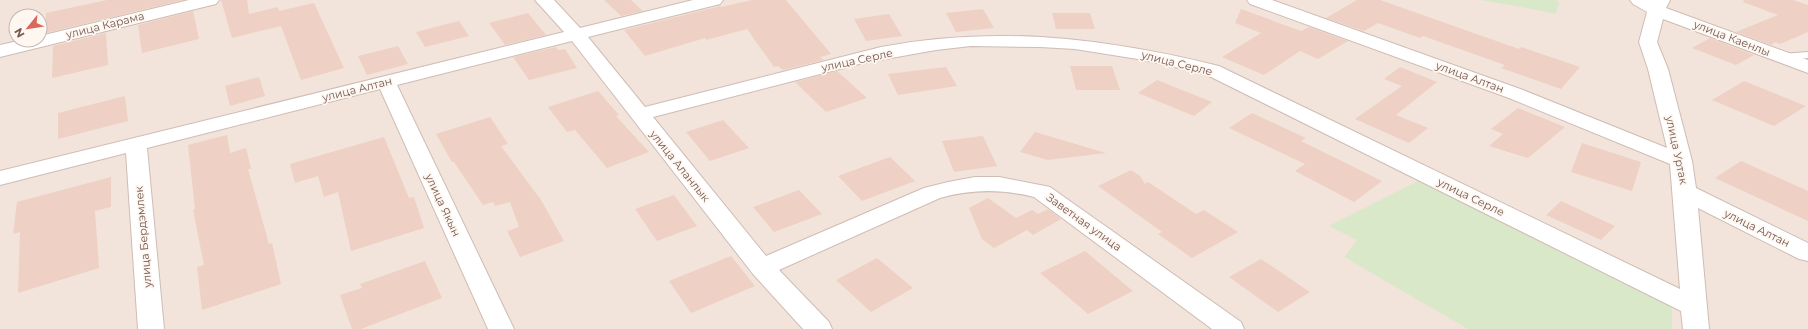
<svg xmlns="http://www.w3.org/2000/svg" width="1808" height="329" viewBox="0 0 1808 329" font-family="Montserrat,sans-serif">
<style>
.residential{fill:#f2e4da;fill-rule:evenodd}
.green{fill:#dae8ca}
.building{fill:#eed0c5}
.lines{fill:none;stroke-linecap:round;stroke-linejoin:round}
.lane-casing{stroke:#cfbcb4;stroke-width:2}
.street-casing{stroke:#cfbcb4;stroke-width:2}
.lane{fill:#fff;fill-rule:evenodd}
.street{fill:#fff;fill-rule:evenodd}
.labels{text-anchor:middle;stroke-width:3.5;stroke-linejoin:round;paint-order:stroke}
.street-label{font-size:11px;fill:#745850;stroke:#fef7f1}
</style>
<rect width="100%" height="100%" fill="#fbf3eb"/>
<path class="residential" d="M 0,0 L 1808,0 L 1808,329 L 0,329 ZM 16,16 L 40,16 L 40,40 L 16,40 Z"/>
<path class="green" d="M 1480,0 L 1555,0 L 1559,2 L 1556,14 L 1526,8 Z
M 1418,181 L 1672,304 L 1672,329 L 1468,329 L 1344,257 L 1357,240 L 1329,226 Z"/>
<path class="building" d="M 107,0 L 183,0 L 46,33 L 46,13 Z
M 221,0 L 247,0 L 249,14 L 278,7 L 279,11 L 314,3 L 344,68 L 301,80 L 281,26 L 232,38 Z
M 604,0 L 631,0 L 643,11 L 621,16 Z
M 752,0 L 786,0 L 831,54 L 820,57 L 824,60 L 783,70 L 778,66 L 774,67 L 747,29 L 706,40 L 705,38 L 645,56 L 624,30 L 720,6 L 721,7 Z
M 1357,0 L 1380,0 L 1519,49 L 1521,47 L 1580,67 L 1561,89 L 1501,68 L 1505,65 L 1423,36 L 1420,38 L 1378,23 L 1364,31 L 1326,18 Z
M 1744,0 L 1793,0 L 1808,5 L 1808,32 L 1780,44 L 1775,42 L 1771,45 L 1736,32 L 1778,15 L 1743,2 Z
M 983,9 L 994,28 L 956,32 L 946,13 Z
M 1241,9 L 1301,31 L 1309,27 L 1348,41 L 1318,59 L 1300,51 L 1264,75 L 1222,57 L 1261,33 L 1235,23 Z
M 193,11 L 199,39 L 142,53 L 138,25 Z
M 528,13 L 546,35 L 505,45 L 489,23 Z
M 1052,13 L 1090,13 L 1095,29 L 1056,29 Z
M 889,14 L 902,36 L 866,41 L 854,19 Z
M 459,21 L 469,36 L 425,47 L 416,32 Z
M 106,33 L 108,65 L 52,78 L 53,46 Z
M 1710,38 L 1754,55 L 1736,65 L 1692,48 Z
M 398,46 L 408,64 L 367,75 L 358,56 Z
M 556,47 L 558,50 L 565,49 L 577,68 L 529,80 L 513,57 Z
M 1070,66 L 1112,66 L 1120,90 L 1076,90 Z
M 946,67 L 957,86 L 898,95 L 888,74 Z
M 1400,67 L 1437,82 L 1396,115 L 1428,128 L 1409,143 L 1355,119 L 1402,86 L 1384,79 Z
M 837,71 L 867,98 L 826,112 L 795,82 Z
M 259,77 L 265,96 L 230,106 L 225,86 Z
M 1157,80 L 1212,102 L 1194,116 L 1138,93 Z
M 1744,81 L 1806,106 L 1774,126 L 1712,100 Z
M 598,91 L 619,115 L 616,116 L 649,152 L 607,168 L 575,130 L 567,132 L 548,107 Z
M 125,96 L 128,121 L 58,139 L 58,113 Z
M 1518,108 L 1565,127 L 1528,158 L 1489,146 L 1503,134 L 1491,129 Z
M 1252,113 L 1306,138 L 1301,141 L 1382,181 L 1354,202 L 1295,171 L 1305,164 L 1229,128 Z
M 490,117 L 508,144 L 501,146 L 541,200 L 564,241 L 520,257 L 507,231 L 519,227 L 510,202 L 495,206 L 493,202 L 483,205 L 454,162 L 452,162 L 436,134 Z
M 723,120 L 749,148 L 710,161 L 686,132 Z
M 1035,132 L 1106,153 L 1048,160 L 1020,152 Z
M 227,135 L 230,153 L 246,148 L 251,169 L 248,169 L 269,244 L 272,243 L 281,284 L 202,310 L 197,267 L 204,265 L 193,210 L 195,209 L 188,145 Z
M 983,136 L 997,166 L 954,172 L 942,141 Z
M 384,137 L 409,198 L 414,197 L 424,228 L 351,251 L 338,192 L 324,197 L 318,176 L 295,183 L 290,164 Z
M 1582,143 L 1641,162 L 1632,191 L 1571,172 Z
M 890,157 L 915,181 L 862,201 L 838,176 Z
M 1741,161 L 1808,191 L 1808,221 L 1715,178 Z
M 1131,170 L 1140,176 L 1145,184 L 1148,182 L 1196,214 L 1204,210 L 1238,232 L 1192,258 L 1158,234 L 1162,232 L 1098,186 Z
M 111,177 L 111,207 L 95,211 L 99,268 L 18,293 L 20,232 L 13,234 L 17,202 Z
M 799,190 L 822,214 L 774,232 L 753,207 Z
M 674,195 L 697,226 L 657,241 L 635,209 Z
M 988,198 L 1016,218 L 1032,210 L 1038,214 L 1048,209 L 1061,219 L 1033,235 L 1027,230 L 994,248 L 982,239 L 969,208 Z
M 1561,201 L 1615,226 L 1601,240 L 1546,215 Z
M 1085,251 L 1133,291 L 1088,314 L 1040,273 Z
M 731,256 L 755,286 L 691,313 L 669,281 Z
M 877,258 L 913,288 L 871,312 L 836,280 Z
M 1261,259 L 1310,292 L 1278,312 L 1229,277 Z
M 425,261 L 442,298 L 361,329 L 352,329 L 340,295 L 362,288 L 360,284 Z"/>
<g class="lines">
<g class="lane-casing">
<path id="lane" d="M 1808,52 L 1808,58 L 1782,60 L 1776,57 L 1782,54 Z"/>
</g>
<g class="street-casing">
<path id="street" d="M 189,0 L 219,0 L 216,4 L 0,57 L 0,45 L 23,40 L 40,40 L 40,36 Z
M 535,0 L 554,0 L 580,28 L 693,0 L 723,0 L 720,4 L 588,37 L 645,107 L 881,47 C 997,25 1105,38 1219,66 L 1680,289 L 1670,164 L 1509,98 L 1250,4 L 1247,0 L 1272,0 L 1523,90 L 1667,148 L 1648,69 L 1639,42 L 1647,12 L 1633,4 L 1630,0 L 1670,0 L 1666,8 L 1808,60 L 1808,73 L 1663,19 L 1657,42 L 1668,69 L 1692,161 L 1696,188 L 1808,243 L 1808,261 L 1799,259 L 1698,208 L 1709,329 L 1683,329 L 1681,311 L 1205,74 L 1144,60 L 1075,49 L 1040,47 L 971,46 L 936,50 L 863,63 L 653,117 L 766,256 L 924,188 L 948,182 L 975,177 L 999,177 L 1050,187 L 1241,322 L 1244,329 L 1212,329 L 1034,197 C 1002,189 972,189 940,198 L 779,270 L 829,322 L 832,329 L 803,329 L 753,274 L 572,41 L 397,85 L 514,329 L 488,329 L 380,89 L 147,148 L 164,329 L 138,329 L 126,153 L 0,185 L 0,171 L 564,32 Z"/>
</g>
<use href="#lane" class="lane"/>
<use href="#street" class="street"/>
</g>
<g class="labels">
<g class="street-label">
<text transform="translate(105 25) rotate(-14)" y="4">улица Карама</text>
<text transform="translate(1732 38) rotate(21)" y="4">улица Каенлы</text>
<text transform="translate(857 60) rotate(-12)" y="4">улица Серле</text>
<text transform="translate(1177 63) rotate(14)" y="4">улица Серле</text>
<text transform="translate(1470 77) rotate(20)" y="4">улица Алтан</text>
<text transform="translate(357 89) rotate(-14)" y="4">улица Алтан</text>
<text transform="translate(1677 150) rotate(78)" y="4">улица Уртак</text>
<text transform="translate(680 166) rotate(51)" y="4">улица Аланлык</text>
<text transform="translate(1471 197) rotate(26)" y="4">улица Серле</text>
<text transform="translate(443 205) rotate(65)" y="4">улица Якын</text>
<text transform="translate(1084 222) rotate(36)" y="4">Заветная улица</text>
<text transform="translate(1757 228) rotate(26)" y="4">улица Алтан</text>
<text transform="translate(143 237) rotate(-95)" y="4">улица Бердэмлек</text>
</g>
</g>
<g transform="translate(28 28) rotate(240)"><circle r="19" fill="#fef7f1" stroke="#c7b7b1"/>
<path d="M0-3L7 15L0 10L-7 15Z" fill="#d9675c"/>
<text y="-6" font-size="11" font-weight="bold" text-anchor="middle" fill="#745850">N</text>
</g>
</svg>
